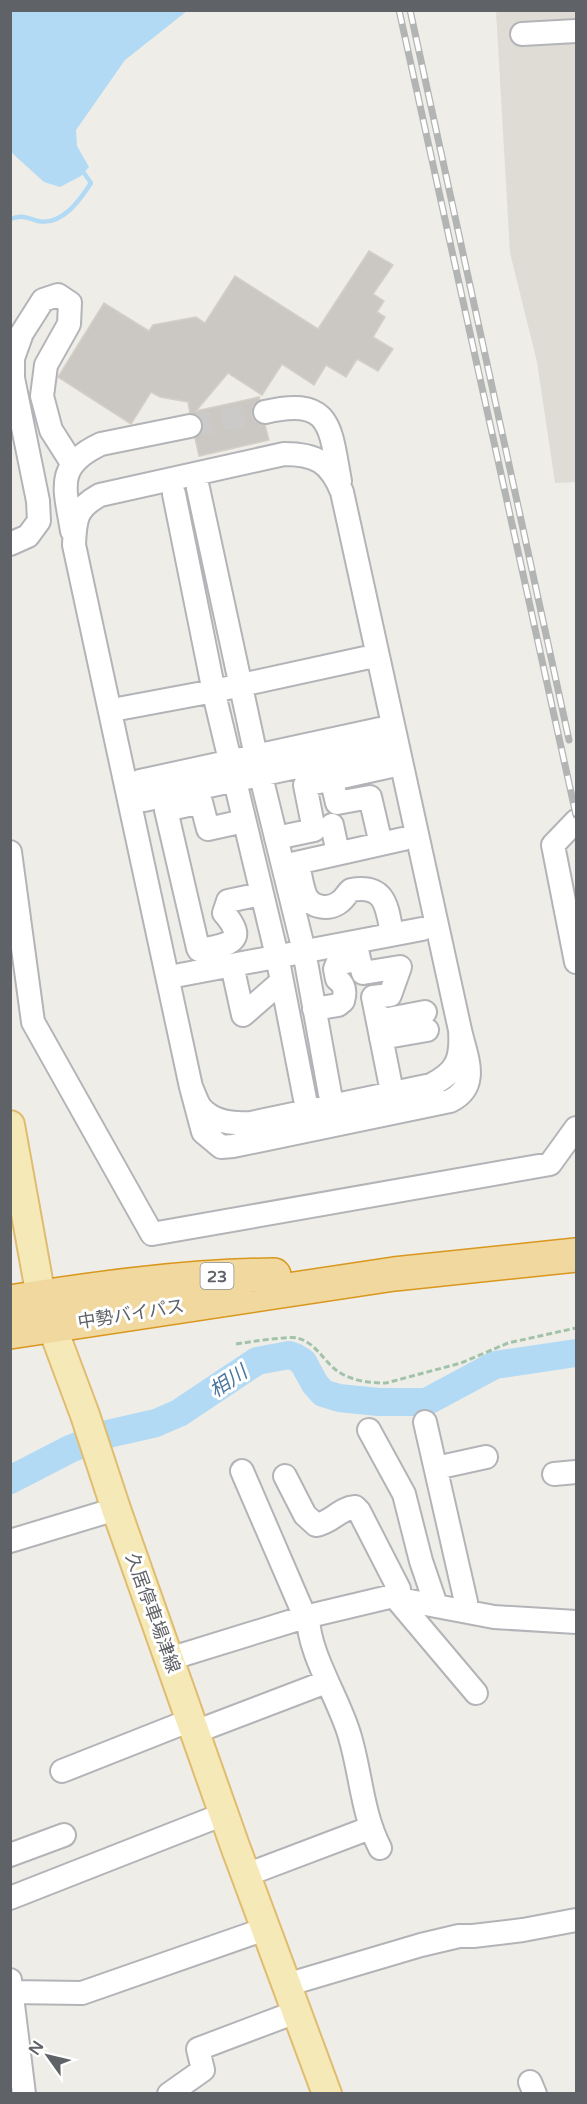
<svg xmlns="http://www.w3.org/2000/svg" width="587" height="2104" viewBox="0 0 587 2104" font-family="'Varela Round','Noto Sans JP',sans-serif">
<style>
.education{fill:#dfdcd6}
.water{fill:#b2daf4}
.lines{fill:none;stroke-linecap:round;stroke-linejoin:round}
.stream{stroke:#b2daf4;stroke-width:4.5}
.river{stroke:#b2daf4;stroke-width:28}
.building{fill:#cbc8c4;stroke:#d3cfc7;stroke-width:1.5}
.minor-tunnel{stroke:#cbcac8;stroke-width:22;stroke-dasharray:22 11;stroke-linecap:butt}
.minor-casing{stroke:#b3b4b8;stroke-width:26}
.major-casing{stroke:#e0bc70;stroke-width:32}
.highway-casing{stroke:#d9971e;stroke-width:36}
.path{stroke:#a2c3aa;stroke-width:3;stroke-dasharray:6 3;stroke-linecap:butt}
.minor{stroke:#fff;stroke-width:22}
.major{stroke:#f5e9b7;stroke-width:28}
.highway{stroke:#f0d89e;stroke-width:33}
.rail-casing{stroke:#b3b4b4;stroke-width:7}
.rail{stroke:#fff;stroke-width:4.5;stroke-dasharray:14;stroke-linecap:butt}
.labels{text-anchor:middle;stroke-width:6;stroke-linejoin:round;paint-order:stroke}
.shield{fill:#fff;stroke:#8f9194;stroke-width:1.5}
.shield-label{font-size:16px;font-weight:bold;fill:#5f6266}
.street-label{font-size:18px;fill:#5f6266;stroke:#fff}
.water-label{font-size:20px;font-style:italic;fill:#4d779c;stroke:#fff}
</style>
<rect width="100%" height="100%" fill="#efede8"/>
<path class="education" d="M 496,11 L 576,11 L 576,482 L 555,483 L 537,362 L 510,253 Z"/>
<path class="water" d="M 10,11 L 187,11 L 125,60 L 76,130 L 77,146 L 89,167 L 81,176 L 60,187 L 44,182 L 11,152 Z"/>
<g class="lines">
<path class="stream" d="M 10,219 C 25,214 25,218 38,221 C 62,226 80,200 91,183 L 84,173"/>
<path class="river" d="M 10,1480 L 70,1449 L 108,1434 L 156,1423 L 179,1413 L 257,1361 L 289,1355 L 295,1357 L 303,1362 L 315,1384 L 323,1393 L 339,1398 L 378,1402 L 426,1402 L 495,1365 L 576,1353"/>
</g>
<path class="building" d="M 369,251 L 393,265 L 373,294 L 384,301 L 377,312 L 385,317 L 373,337 L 393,349 L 378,371 L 357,359 L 346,377 L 326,365 L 314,385 L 282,364 L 262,395 L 228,373 L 196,411 L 259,397 L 260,400 L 253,407 L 252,415 L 255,421 L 265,425 L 269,440 L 199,456 L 195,438 L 203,431 L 203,423 L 200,417 L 190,413 L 188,402 L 160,397 L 151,392 L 131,424 L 58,377 L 104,303 L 149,331 L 153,325 L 196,317 L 205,323 L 235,276 L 318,329 Z"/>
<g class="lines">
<path class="minor-tunnel" d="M 190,426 L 265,412"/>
<g class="minor-casing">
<path id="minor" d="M 522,34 L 576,31
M 265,412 C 332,396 330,428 340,481
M 198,488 L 256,756 L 304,951 L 330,1094
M 174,494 L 216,702 L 277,956 L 305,1099
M 72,531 C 65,488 54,466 101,444 L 190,426
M 10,544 L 28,536 L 39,521 L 38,501 L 13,378 L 13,358 L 22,333 L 43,300 L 58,295 L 70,303 L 69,324 L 46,365 L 42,396 L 51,430 L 72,463
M 123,708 L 214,691 L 365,658
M 328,764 L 337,803 L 370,797 L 381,844
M 140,781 L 380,729
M 144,800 L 384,748
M 244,821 L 208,829 L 201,802 L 166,810 L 198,948 L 199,950 C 226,945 250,943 224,913 L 228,901 L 261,894
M 576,821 L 553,845 L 576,962
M 332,825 L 338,853
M 276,838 L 314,830 L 305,785 L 387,767
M 10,852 L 33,1022 L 152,1234 L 550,1164 L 576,1128
M 283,866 L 403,839
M 299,870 C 301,878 302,886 305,894 C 310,908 330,911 341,901 C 345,898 347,893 351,890 C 386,884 387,907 392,934
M 359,959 L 363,973 L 400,967 L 390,995 L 373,997 L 390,1082
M 232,965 L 243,1015 L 282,981
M 180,975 L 422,929
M 314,1009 L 338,1005 L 343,1001 C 346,991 345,985 337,979 L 335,969 L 337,964 L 359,959 L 356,945
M 378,1021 L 425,1012
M 381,1038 L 427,1030
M 191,1087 C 194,1093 197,1103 201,1108 C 214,1123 234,1124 251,1123 L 431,1085 C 457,1072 462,1059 460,1030 L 342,492 C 330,462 316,454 284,454 L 100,495 C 76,508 75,519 74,545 L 191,1087 L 203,1132 L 221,1147 L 233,1146 L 450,1101 C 481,1086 466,1057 460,1030
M 425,1422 L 466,1602 L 466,1611
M 369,1430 L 404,1494 L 421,1561 L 436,1605
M 436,1468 L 486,1457
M 242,1471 L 305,1617
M 554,1474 L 576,1472
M 285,1476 L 305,1515 L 316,1525 C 331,1523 340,1508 355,1507 L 359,1511 L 399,1589 L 398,1598 L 400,1603 L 476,1693
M 10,1541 L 116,1509
M 308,1616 C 308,1654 340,1700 350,1737 C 361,1774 362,1813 380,1848
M 169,1659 L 305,1617 L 389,1597 L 494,1617 L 576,1622
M 195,1732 L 326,1682
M 62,1771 L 191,1720
M 10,1855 L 64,1835
M 246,1875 L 370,1828
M 10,1898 L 224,1814
M 10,1980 L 24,2094
M 286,1985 L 421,1945 L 459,1936 L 473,1936 L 523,1930 L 576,1920
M 10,1992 L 82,1993 L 265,1929
M 530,2082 L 535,2094
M 169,2094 L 203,2070 L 198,2049 L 296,2012"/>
</g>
<g class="major-casing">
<path id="major" d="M 10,1125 L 41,1297 L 85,1415 L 116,1509 L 235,1846 L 327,2094"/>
</g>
<g class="highway-casing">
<path id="highway" d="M 10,1302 C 97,1288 186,1276 274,1275
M 10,1332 L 394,1274 L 576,1255"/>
</g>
<path class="path" d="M 236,1344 C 249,1342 287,1336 297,1338 C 315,1342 323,1360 336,1370 C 350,1381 370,1383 386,1383 L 461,1363 L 508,1343 L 576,1328"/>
<use href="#minor" class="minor"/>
<use href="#major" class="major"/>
<use href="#highway" class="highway"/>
<g class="rail-casing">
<path id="rail" d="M 399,10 L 576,815
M 410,10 L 569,740"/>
</g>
<use href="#rail" class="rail"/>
</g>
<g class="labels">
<rect class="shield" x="200.5" y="1263" width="33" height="26" rx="4.5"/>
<g class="shield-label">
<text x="217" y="1282">23</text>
</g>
<g class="street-label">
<text transform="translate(131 1314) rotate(-9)" y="6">中勢バイパス</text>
<text transform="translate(153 1613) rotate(70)" y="6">久居停車場津線</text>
</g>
<g class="water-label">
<text transform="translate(228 1381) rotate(-34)" y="7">相川</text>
</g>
</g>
<rect width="587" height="2104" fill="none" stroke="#5f6266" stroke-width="24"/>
<g transform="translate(48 2056) rotate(304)" stroke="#ffffff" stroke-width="4.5" paint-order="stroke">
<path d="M0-4.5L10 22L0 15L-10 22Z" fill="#5f6266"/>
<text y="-9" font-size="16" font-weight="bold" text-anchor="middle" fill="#5f6266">N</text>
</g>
</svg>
